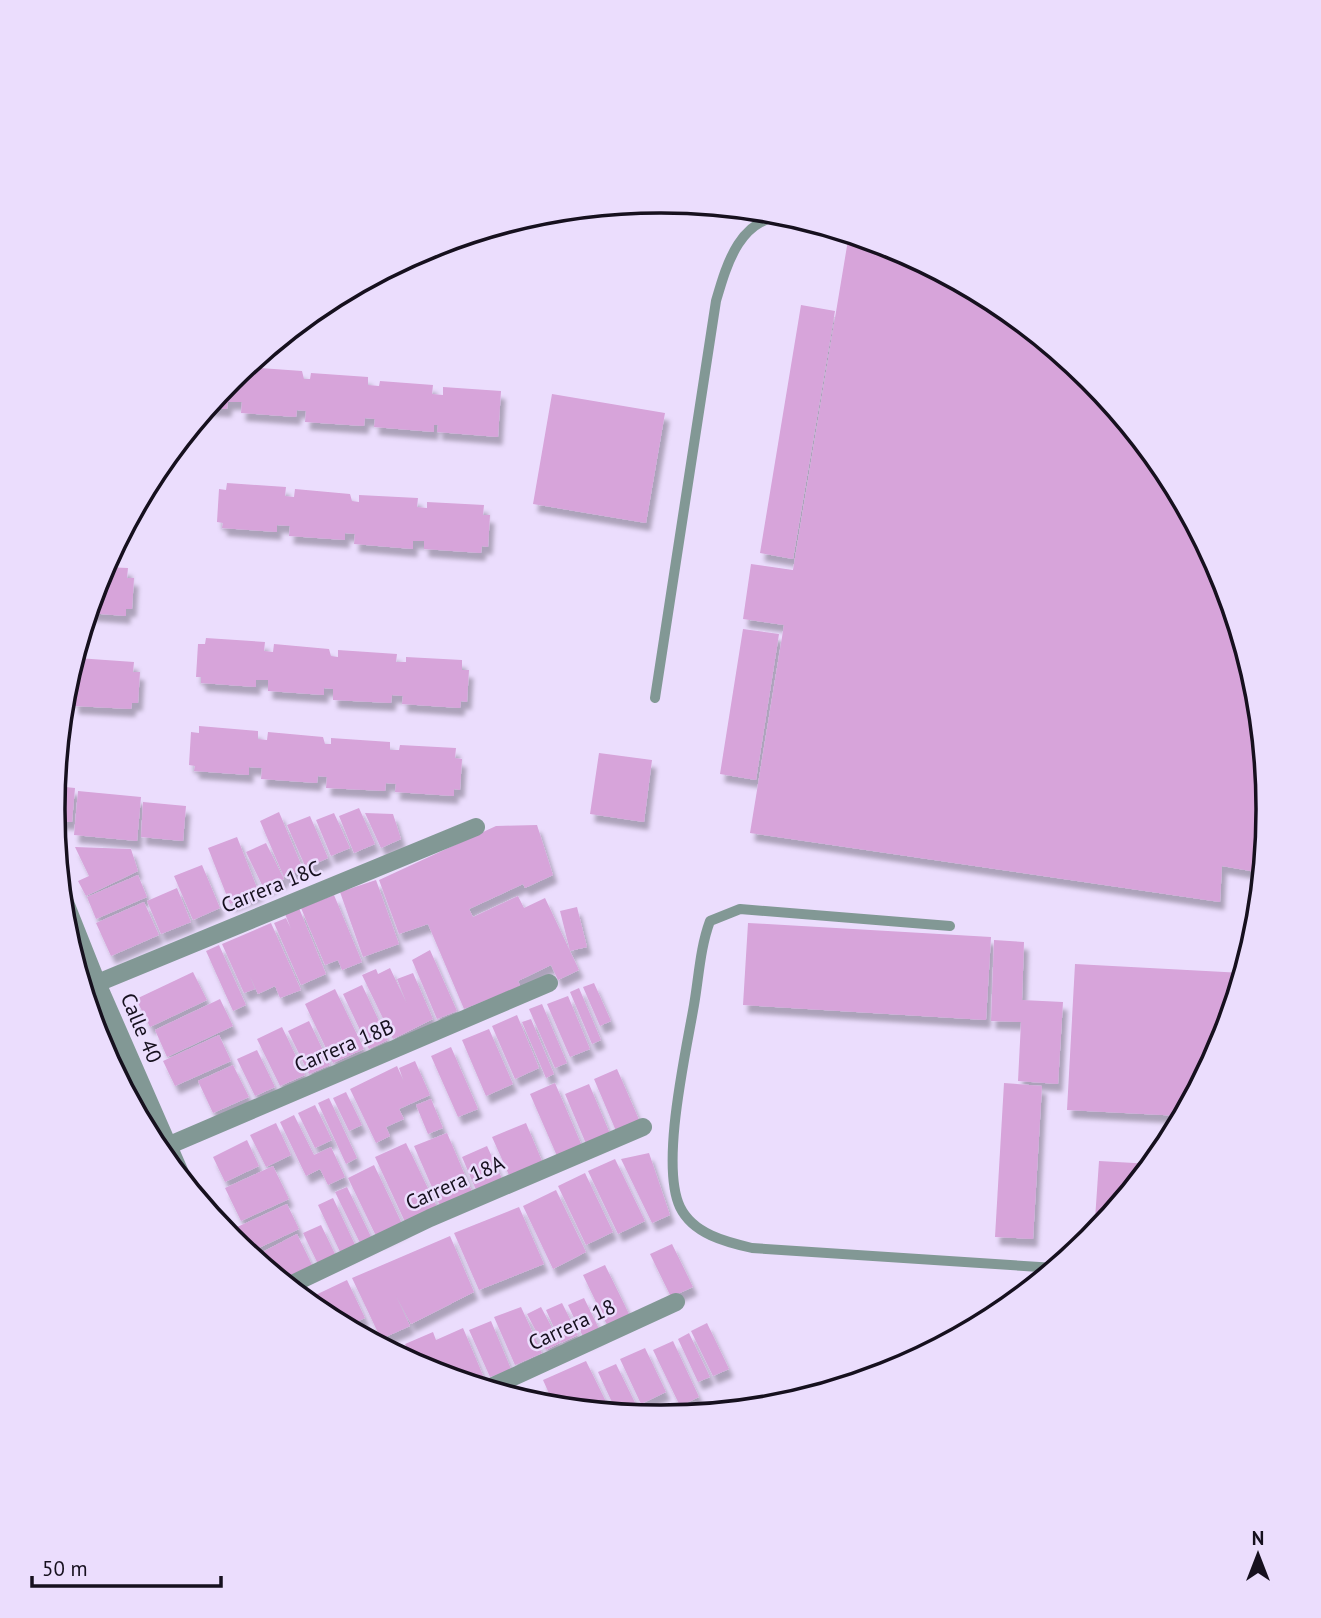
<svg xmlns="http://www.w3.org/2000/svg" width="1321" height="1618" viewBox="0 0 1321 1618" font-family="'PT Sans',sans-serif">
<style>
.building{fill:#d7a4da;filter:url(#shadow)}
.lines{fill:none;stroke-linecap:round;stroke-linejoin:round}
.lane{stroke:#829895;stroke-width:10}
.street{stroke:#829895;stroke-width:18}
.labels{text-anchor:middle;stroke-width:5;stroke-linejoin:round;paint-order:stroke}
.street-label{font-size:21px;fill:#16101e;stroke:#ebddfd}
.rim{fill:none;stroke:#16101e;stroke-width:3.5}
</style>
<defs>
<filter id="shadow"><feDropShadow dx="4.5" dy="8" stdDeviation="2" flood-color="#0004"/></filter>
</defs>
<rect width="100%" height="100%" fill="#ebddfd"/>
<path class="building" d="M 849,234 L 894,247 L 999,304 L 1091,379 L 1166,472 L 1222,577 L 1257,691 L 1268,809 L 1262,873 L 1222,866 L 1220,902 L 750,833 L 784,625 L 743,619 L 751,564 L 793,570 Z
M 801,305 L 835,311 L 793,559 L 760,553 Z
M 246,367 L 302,371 L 304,379 L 310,379 L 311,373 L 368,377 L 368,385 L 379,386 L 380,381 L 433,385 L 432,394 L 443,395 L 443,387 L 501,391 L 498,437 L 437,432 L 438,425 L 434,425 L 434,432 L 374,427 L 375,419 L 365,418 L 364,426 L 305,422 L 306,411 L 297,410 L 296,417 L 241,413 L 242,402 L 228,402 L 227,409 L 207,408 L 231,379 L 237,374 L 246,374 Z
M 552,394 L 665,413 L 646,523 L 533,504 Z
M 227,483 L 286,487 L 285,496 L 294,497 L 295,489 L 350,494 L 352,501 L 359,502 L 359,495 L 418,498 L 417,507 L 427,508 L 427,502 L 484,505 L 483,515 L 490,515 L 488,547 L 482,546 L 481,553 L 424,549 L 424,541 L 413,541 L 413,549 L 354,544 L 355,534 L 345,533 L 345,540 L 289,536 L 290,526 L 277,525 L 277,532 L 222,528 L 223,523 L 217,522 L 219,489 L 226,490 Z
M 104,567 L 128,568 L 127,578 L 134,578 L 132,609 L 126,609 L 126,616 L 88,613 Z
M 743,629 L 779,634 L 756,780 L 720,774 Z
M 206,638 L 265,642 L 264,651 L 273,652 L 274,644 L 329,649 L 331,656 L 338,657 L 338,650 L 397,654 L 396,662 L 406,662 L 406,657 L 462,660 L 462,670 L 469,670 L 467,702 L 461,701 L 460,708 L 402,704 L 403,696 L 392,695 L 391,703 L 333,700 L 333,689 L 324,688 L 324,695 L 268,691 L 268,680 L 256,680 L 256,687 L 201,683 L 201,677 L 196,677 L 198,644 L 205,644 Z
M 77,658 L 134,662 L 133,672 L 140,672 L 138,703 L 132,703 L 131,709 L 74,706 L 74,698 L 64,697 L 72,663 L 77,664 Z
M 199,726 L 258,731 L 258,739 L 267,740 L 268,732 L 323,737 L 325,744 L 331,744 L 331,738 L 390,742 L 390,750 L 399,750 L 400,745 L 456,748 L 455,758 L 462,759 L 460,790 L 454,789 L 454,796 L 395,792 L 396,784 L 386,783 L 385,791 L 326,788 L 327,777 L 318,776 L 317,783 L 261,779 L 262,768 L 249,767 L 249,775 L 194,771 L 195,766 L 189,765 L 191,732 L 199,733 Z
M 599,753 L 652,760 L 644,822 L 590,814 Z
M 55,786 L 75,788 L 72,822 L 54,821 Z
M 78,791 L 141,797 L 137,841 L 74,835 Z
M 143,802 L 186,806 L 183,841 L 141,837 Z
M 359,808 L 375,844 L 354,853 L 339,816 Z
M 279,812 L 303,869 L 284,877 L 260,821 Z
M 334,813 L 350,848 L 331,856 L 316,820 Z
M 365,813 L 393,814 L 401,839 L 381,848 Z
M 310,816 L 328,858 L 306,868 L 287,825 Z
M 537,825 L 553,875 L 525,888 L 523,884 L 469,909 L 473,917 L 518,896 L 524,908 L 545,898 L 570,951 L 560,911 L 577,907 L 587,947 L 570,951 L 579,970 L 558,980 L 551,965 L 518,981 L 520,986 L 464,1009 L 428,924 L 399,934 L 379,880 L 496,826 Z
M 237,837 L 259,893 L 230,904 L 208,848 Z
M 266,843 L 284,879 L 264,889 L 246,852 Z
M 75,847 L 131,849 L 138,871 L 86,896 L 78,881 L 89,876 Z
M 202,865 L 220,908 L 193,920 L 174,876 Z
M 138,875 L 147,897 L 96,919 L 87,897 Z
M 376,880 L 399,944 L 363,957 L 340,892 Z
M 177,888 L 191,922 L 161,934 L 147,901 Z
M 334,895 L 362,962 L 342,970 L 338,960 L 325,965 L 301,908 Z
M 144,902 L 159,935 L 111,956 L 96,923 Z
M 299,908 L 326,974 L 301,985 L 274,923 L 286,918 L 292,931 L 285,914 Z
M 271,923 L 301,990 L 280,998 L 275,986 L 258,994 L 249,974 L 255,989 L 244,993 L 222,944 Z
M 748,923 L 991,937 L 986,1020 L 743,1005 Z
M 994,940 L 1024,942 L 1022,1000 L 1063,1002 L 1058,1084 L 1018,1081 L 1021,1022 L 991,1021 Z
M 219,945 L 246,1005 L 233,1011 L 206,951 Z
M 430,950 L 457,1011 L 437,1019 L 412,960 Z
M 1075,964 L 1243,973 L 1222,1042 L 1182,1116 L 1067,1110 Z
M 390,968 L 407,1004 L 397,979 L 413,973 L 433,1019 L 393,1039 L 362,975 L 376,969 L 378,974 Z
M 193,972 L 207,1000 L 150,1027 L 136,999 Z
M 594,983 L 611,1021 L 600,1026 L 583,987 Z
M 362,985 L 388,1040 L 369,1049 L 343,994 Z
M 579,988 L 601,1040 L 592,1044 L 570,992 Z
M 335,989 L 364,1049 L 333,1063 L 305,1004 Z
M 568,996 L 590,1049 L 570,1057 L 547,1004 Z
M 220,999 L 233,1026 L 167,1057 L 155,1030 Z
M 542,1004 L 567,1063 L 555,1068 L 529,1009 Z
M 517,1015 L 539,1068 L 515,1079 L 492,1026 Z
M 531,1019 L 554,1074 L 546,1078 L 522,1022 Z
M 309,1021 L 330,1065 L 309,1074 L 288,1031 Z
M 282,1027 L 305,1075 L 280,1086 L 257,1039 Z
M 489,1029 L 513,1084 L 486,1096 L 462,1040 Z
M 219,1035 L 231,1061 L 175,1086 L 163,1061 Z
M 451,1047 L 478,1109 L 458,1117 L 431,1056 Z
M 257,1050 L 275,1087 L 255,1096 L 237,1059 Z
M 415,1061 L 430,1095 L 399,1109 L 404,1119 L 386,1127 L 390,1136 L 376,1143 L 350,1089 L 397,1066 L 404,1082 L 399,1068 Z
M 233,1065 L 249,1097 L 213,1113 L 198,1081 Z
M 617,1069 L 640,1122 L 616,1131 L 594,1079 Z
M 555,1083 L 582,1146 L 557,1156 L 530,1094 Z
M 1004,1083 L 1042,1086 L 1033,1239 L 995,1237 Z
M 589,1084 L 611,1136 L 587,1146 L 565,1094 Z
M 346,1092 L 362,1125 L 349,1131 L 333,1098 Z
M 329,1098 L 357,1158 L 346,1164 L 318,1103 Z
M 431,1099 L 443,1128 L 428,1134 L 416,1105 Z
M 315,1105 L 332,1140 L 315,1148 L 298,1113 Z
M 294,1115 L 314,1155 L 331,1147 L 345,1177 L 328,1185 L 320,1169 L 306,1176 L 280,1122 Z
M 276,1123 L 291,1155 L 266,1167 L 250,1135 Z
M 526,1123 L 542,1161 L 509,1175 L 492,1137 Z
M 447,1133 L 473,1194 L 441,1208 L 414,1146 Z
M 247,1140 L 259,1166 L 225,1182 L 213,1157 Z
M 406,1143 L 438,1209 L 406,1224 L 375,1157 Z
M 487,1146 L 503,1181 L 477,1192 L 462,1157 Z
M 649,1153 L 670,1215 L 652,1223 L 621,1159 Z
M 615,1159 L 645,1221 L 618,1234 L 588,1171 Z
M 1099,1161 L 1152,1164 L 1094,1234 Z
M 374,1165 L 404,1228 L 378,1240 L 348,1178 Z
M 273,1166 L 289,1199 L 241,1221 L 225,1188 Z
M 585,1173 L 613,1232 L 586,1245 L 558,1186 Z
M 347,1187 L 373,1241 L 362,1247 L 335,1192 Z
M 556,1190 L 586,1252 L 553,1269 L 523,1206 Z
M 333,1198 L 357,1249 L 342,1256 L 318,1205 Z
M 287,1204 L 299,1229 L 248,1253 L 235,1228 Z
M 519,1207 L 544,1264 L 479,1290 L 454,1233 Z
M 321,1225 L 336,1256 L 318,1264 L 303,1233 Z
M 297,1234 L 313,1267 L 282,1281 L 253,1257 Z
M 450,1236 L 474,1292 L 411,1324 L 396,1296 L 410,1326 L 381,1339 L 352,1278 Z
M 672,1244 L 693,1287 L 671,1297 L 650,1254 Z
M 605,1265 L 630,1316 L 608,1327 L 583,1275 Z
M 347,1280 L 365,1318 L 345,1327 L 305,1300 Z
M 584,1298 L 601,1333 L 585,1341 L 568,1305 Z
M 562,1303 L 578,1335 L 561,1343 L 546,1310 Z
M 521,1307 L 542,1353 L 515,1365 L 494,1317 Z
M 541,1307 L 560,1343 L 546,1350 L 527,1314 Z
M 491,1321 L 511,1369 L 490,1377 L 469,1330 Z
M 707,1323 L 729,1369 L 713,1376 L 691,1331 Z
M 360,1324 L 366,1338 L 350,1329 Z
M 463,1328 L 485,1380 L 473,1385 L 414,1363 L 405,1344 L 433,1332 L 436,1340 Z
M 689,1333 L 710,1377 L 698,1382 L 678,1339 Z
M 673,1341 L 699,1397 L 680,1406 L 653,1350 Z
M 400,1345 L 406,1359 L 389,1350 Z
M 645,1348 L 666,1392 L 641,1404 L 620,1359 Z
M 586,1361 L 611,1412 L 555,1407 L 543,1380 Z
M 616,1364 L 641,1415 L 617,1413 L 598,1372 Z"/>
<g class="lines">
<path class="lane" d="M 655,698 L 716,301 C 727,263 740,217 787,215
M 950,926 L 740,909 L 710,921 C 700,948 699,976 694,1005 C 686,1052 660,1165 680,1207 C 693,1234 726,1242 752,1248 L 1055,1268"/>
<path class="street" d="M 60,890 L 97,983 L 184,1182
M 83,989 L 476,827
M 158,1150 L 549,983
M 288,1286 L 430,1218 L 643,1127
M 487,1389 L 676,1302"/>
</g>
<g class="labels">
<g class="street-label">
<text transform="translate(271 887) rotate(-22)" y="7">Carrera 18C</text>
<text transform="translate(141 1028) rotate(67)" y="7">Calle 40</text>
<text transform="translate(344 1046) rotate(-23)" y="7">Carrera 18B</text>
<text transform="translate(455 1183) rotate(-24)" y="7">Carrera 18A</text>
<text transform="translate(572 1325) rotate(-25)" y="7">Carrera 18</text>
</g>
</g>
<path d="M0 0H1321V1618H0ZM660 213H661A595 595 0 0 1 1256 808V810A595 595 0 0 1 661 1405H660A595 595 0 0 1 65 810V808A595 595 0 0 1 660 213Z" fill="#ebddfd" fill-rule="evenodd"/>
<path class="rim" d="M660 213H661A595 595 0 0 1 1256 808V810A595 595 0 0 1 661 1405H660A595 595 0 0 1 65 810V808A595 595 0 0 1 660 213Z"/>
<g transform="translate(1258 1555)" stroke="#ebddfd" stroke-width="5" paint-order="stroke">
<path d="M0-5L12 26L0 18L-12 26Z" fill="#16101e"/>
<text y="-10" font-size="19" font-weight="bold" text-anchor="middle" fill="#16101e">N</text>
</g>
<path d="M32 1576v10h189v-10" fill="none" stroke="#16101e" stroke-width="3.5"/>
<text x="42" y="1576" font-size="21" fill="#16101e" stroke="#ebddfd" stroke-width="5" paint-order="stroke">50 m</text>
</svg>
